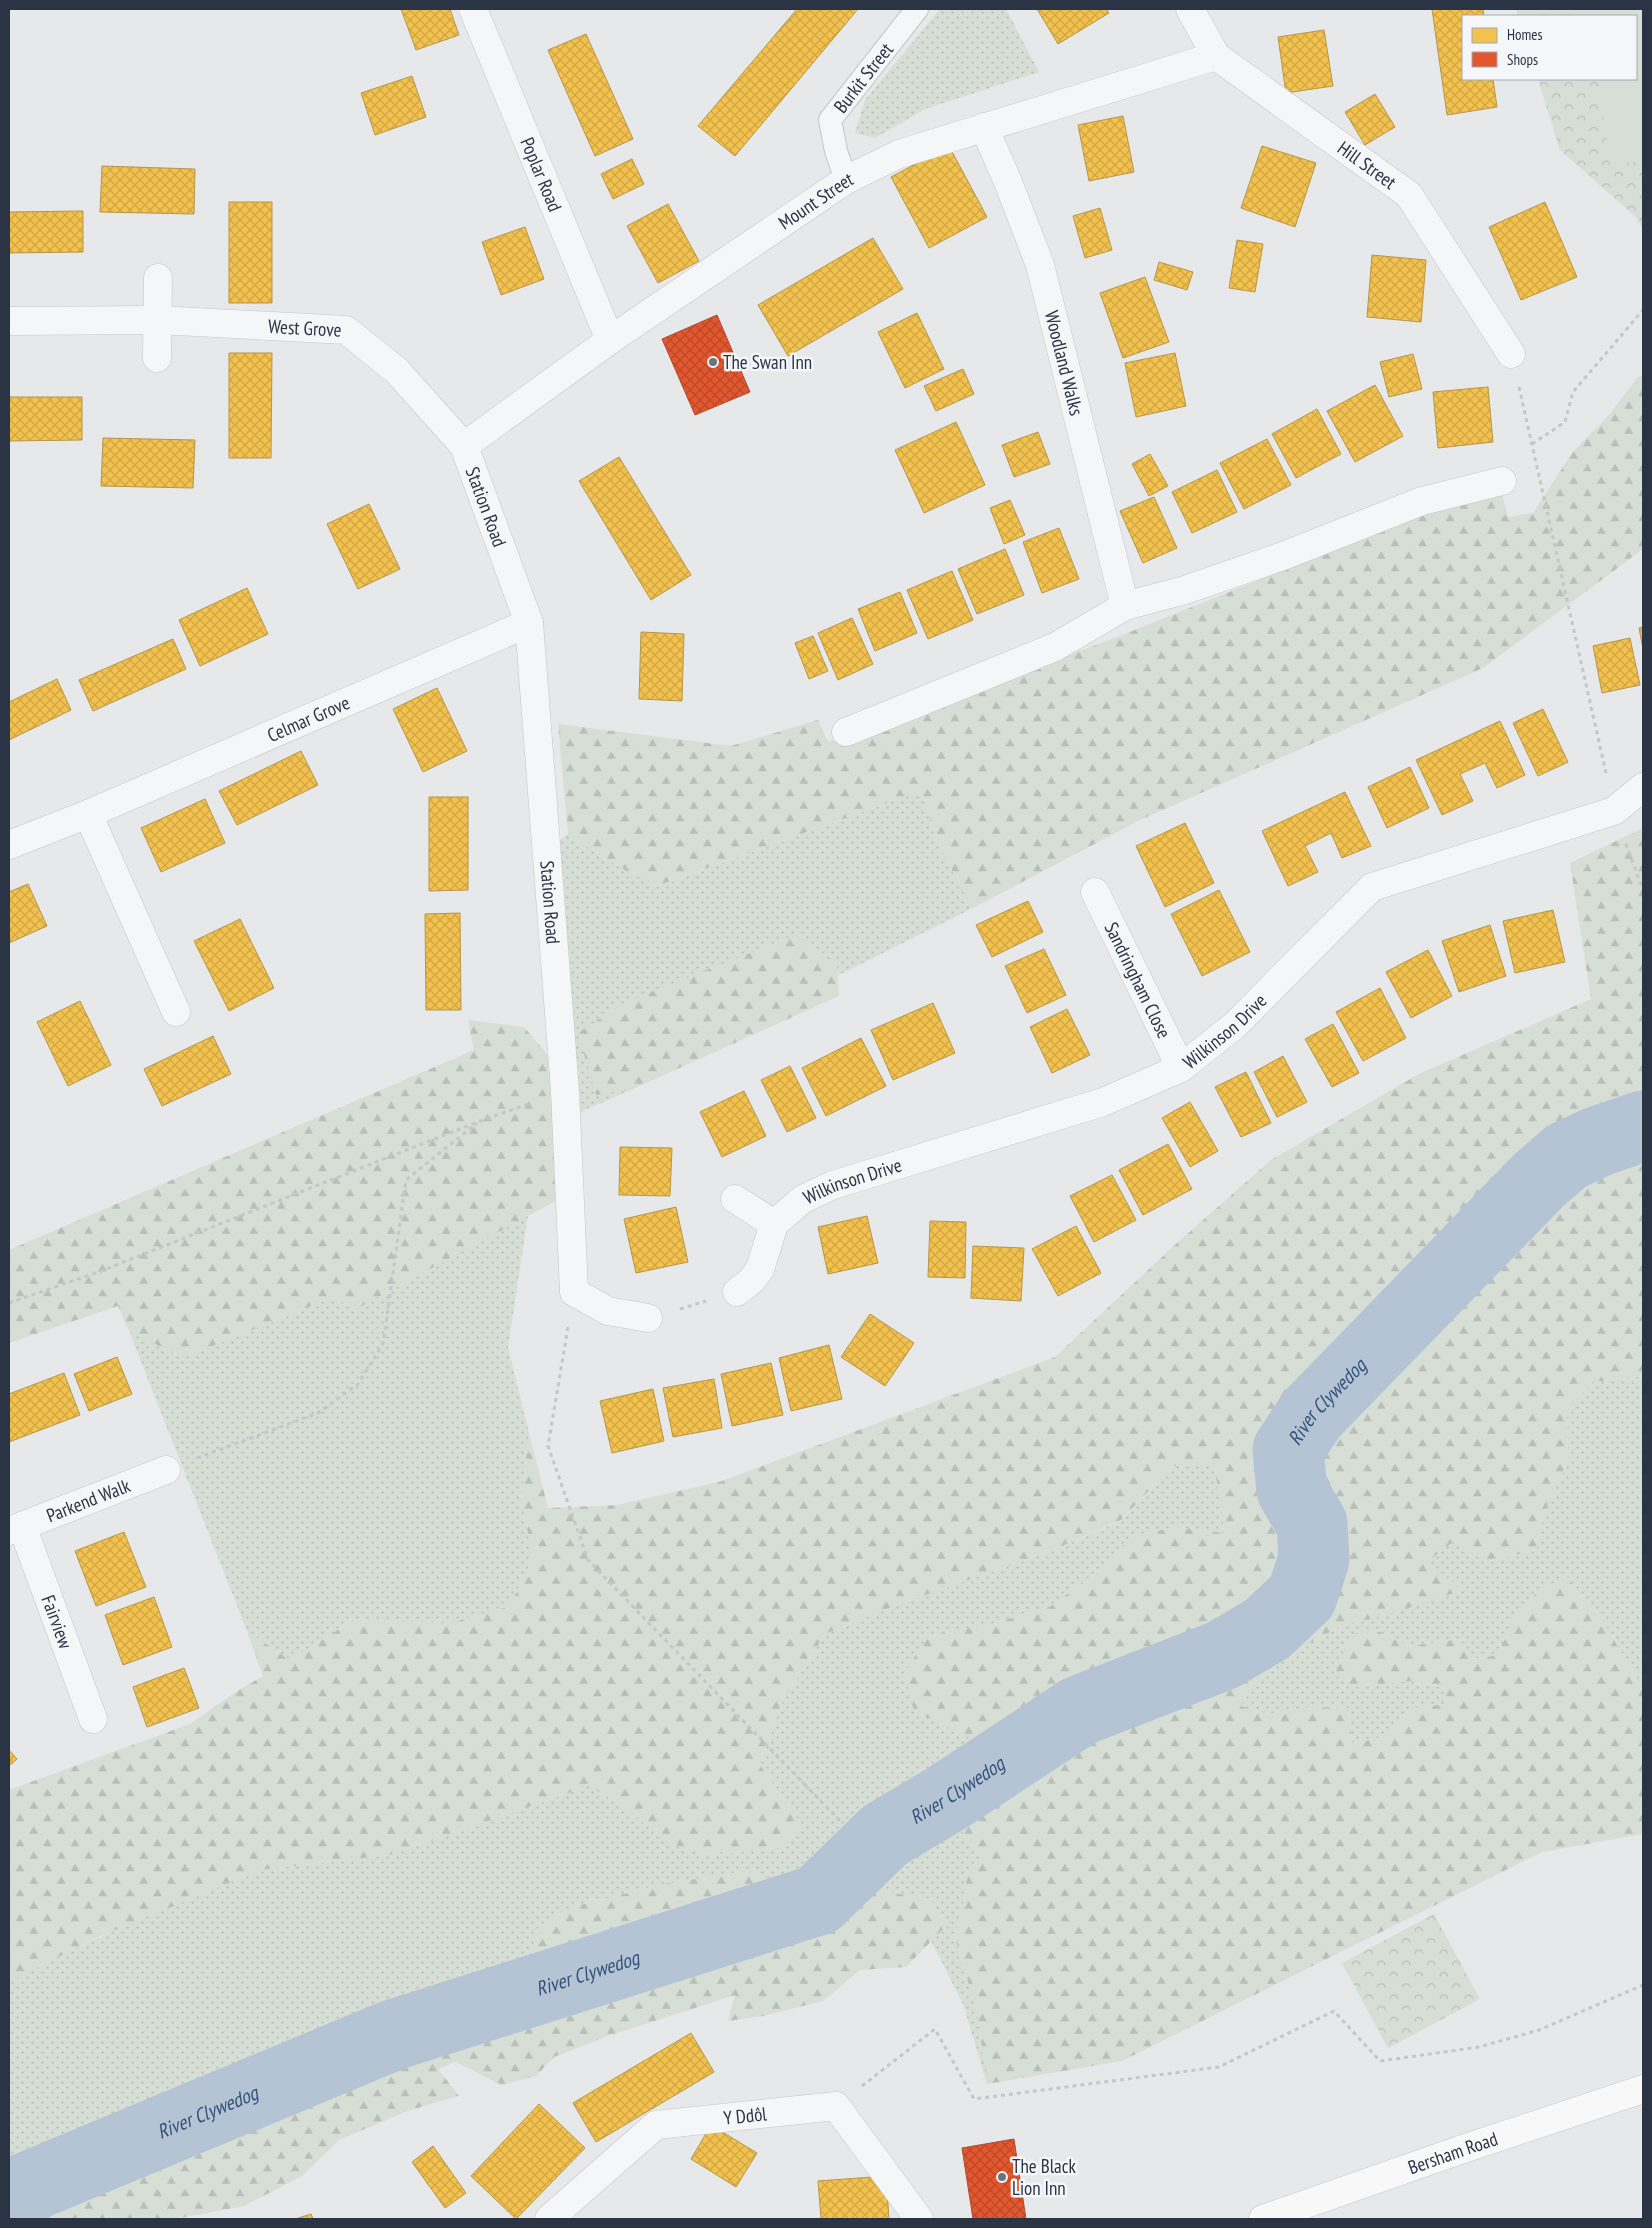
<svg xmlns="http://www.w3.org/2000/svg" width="1652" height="2228" viewBox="0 0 1652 2228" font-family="'PT Sans Narrow',sans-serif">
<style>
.grass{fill:url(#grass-dots)}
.forest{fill:url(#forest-firs)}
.park{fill:url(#park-crowns)}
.garden{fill:#d6ded6}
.homes{fill:url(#homes-cross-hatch);stroke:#b6974b}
.shops{fill:url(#shops-cross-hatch);stroke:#ac4c35}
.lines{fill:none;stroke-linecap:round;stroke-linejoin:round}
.river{stroke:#b4c4d5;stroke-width:71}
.service-casing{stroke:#c4c6c8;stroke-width:24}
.minor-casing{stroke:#c4c6c8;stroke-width:29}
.secondary-casing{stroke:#c4c6c8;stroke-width:29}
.path{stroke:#c5c6ca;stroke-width:3;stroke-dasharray:4 4;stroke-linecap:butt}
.service{stroke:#f5f6f7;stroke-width:22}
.minor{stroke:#f5f6f7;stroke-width:28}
.secondary{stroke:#f8f8f8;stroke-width:28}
.poi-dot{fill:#6c737f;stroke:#f4f6f9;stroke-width:2}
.labels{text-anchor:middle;stroke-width:5;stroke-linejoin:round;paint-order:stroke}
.street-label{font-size:19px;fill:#2b3445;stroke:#f4f6f9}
.poi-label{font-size:19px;fill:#2b3445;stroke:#f4f6f9;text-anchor:start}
.water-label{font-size:20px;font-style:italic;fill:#34527a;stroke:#f4f6f9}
</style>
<defs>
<pattern id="grass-dots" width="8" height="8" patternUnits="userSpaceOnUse" patternTransform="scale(1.25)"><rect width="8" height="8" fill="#d6ded6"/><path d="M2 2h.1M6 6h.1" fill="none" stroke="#b8bfb9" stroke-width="1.8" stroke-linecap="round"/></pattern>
<pattern id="forest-firs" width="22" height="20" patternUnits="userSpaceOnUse" patternTransform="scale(1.25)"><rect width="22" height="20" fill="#d6ded6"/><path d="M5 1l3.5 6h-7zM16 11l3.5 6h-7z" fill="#b8bfb9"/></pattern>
<pattern id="park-crowns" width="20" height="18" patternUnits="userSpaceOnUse" patternTransform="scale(1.25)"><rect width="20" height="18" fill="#d6ded6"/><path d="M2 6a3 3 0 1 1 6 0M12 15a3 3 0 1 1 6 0" fill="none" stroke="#b8bfb9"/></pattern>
<pattern id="homes-cross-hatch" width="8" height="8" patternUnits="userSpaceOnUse" patternTransform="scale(1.25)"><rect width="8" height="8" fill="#f2c14e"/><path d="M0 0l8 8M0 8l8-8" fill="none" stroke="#d0a645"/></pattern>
<pattern id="shops-cross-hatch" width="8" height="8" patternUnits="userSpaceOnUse" patternTransform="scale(1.25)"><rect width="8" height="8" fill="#e4572e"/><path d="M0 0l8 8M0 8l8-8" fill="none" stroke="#b94929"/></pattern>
</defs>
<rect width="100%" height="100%" fill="#e6e8ea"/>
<path class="grass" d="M 940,9 L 1006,9 L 1039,72 L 925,109 L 875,138 L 855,133 L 865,100 Z
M 921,791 L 939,847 L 973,908 L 837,976 L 837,963 L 596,1094 L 633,1089 L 576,1114 L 558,841 L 568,834 L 598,854 L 655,887 Z
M 528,1215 L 508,1347 L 529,1433 L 521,1499 L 533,1558 L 510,1606 L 450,1623 L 352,1621 L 290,1660 L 247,1631 L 129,1331 L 183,1358 L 331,1298 L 358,1308 Z
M 1643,1376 L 1643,1688 L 1600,1617 L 1567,1577 L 1539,1590 L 1511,1623 L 1498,1655 L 1475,1659 L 1459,1639 L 1410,1646 L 1373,1629 L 1351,1687 L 1411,1681 L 1445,1688 L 1446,1704 L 1410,1709 L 1386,1737 L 1352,1743 L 1350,1708 L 1312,1707 L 1268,1714 L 1241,1706 L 1258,1678 L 1300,1649 L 1342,1625 L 1384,1615 L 1463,1590 L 1425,1563 L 1454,1541 L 1488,1563 L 1537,1549 L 1544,1513 L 1568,1460 L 1567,1409 L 1593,1382 Z
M 1215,1463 L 1225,1533 L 1177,1527 L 1130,1536 L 1112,1560 L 1051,1606 L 988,1625 L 928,1636 L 977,1742 L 994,1752 L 942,1787 L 887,1816 L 868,1818 L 861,1844 L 826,1884 L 799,1898 L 783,1886 L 663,1884 L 569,1908 L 539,1927 L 523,1973 L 354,2020 L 260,2076 L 159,2094 L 81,2142 L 9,2158 L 9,1982 L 29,1970 L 166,1907 L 261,1870 L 390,1855 L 589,1786 L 628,1809 L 654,1832 L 691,1854 L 735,1853 L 783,1847 L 802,1825 L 760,1765 L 782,1702 L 825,1634 L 897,1605 L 1046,1553 L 1121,1521 L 1172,1466 Z
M 953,1818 L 980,1858 L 967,1875 L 965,1896 L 955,1938 L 977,2012 L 987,2084 L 963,2004 L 931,1941 L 947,1925 L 930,1899 L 888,1892 L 861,1881 L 918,1831 Z"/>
<path class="forest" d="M 1643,375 L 1643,549 L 1483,668 L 1138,821 L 973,908 L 939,847 L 921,791 L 654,887 L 598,854 L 568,834 L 558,724 L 731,746 L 818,720 L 828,742 L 1115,638 L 1430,511 L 1502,495 L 1508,517 L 1533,513 L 1572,453 L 1608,416 L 1638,377 Z
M 1643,828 L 1643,1376 L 1593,1382 L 1567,1409 L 1568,1460 L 1544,1513 L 1537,1549 L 1488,1563 L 1454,1541 L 1426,1563 L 1463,1590 L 1384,1616 L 1342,1625 L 1300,1649 L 1258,1678 L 1241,1706 L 1268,1714 L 1312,1707 L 1350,1708 L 1352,1743 L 1386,1737 L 1410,1709 L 1446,1704 L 1445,1688 L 1411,1681 L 1351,1687 L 1335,1674 L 1350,1635 L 1373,1629 L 1410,1646 L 1459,1639 L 1475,1659 L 1498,1655 L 1511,1623 L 1539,1590 L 1567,1577 L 1600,1617 L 1643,1688 L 1643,1834 L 1542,1852 L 1122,2061 L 987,2084 L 977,2012 L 955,1938 L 965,1896 L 967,1875 L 980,1858 L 953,1818 L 975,1783 L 1019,1766 L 977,1742 L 914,1711 L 904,1673 L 928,1636 L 988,1625 L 1051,1606 L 1112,1560 L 1130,1536 L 1177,1527 L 1225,1533 L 1214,1463 L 1172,1466 L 1121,1520 L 1046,1553 L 897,1605 L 825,1634 L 782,1702 L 760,1765 L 802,1825 L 783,1847 L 735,1853 L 691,1854 L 654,1832 L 628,1809 L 589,1786 L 390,1855 L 261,1870 L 96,1938 L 9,1982 L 9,1790 L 190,1724 L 237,1691 L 263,1676 L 247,1631 L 290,1660 L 352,1621 L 450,1623 L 510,1606 L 533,1558 L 521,1499 L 529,1433 L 548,1508 L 617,1505 L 719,1482 L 1055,1357 L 1177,1243 L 1271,1160 L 1419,1074 L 1591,999 L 1570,863 Z
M 796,935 L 837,963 L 839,996 L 633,1089 L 596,1095 L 578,1033 L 623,1003 Z
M 468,1020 L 524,1027 L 553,1061 L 561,1198 L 358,1308 L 331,1298 L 183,1358 L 129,1331 L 118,1306 L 9,1343 L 9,1250 L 474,1050 Z
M 753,1870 L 783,1886 L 818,1912 L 861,1881 L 888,1892 L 930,1899 L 947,1925 L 906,1967 L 860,1970 L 823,2001 L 763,2016 L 728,2021 L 735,1995 L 608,2036 L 554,2057 L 536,2076 L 501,2085 L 456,2062 L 438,2069 L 459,2096 L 410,2110 L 339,2140 L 302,2176 L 244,2206 L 175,2219 L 9,2219 L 9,2158 L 81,2142 L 159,2094 L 260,2076 L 354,2020 L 523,1973 L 539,1927 L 569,1908 L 663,1884 Z"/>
<path class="park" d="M 1516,9 L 1643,9 L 1643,231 L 1637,218 L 1560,150 L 1538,79 L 1636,79 L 1636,16 L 1518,16 Z
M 1434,1914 L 1480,1999 L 1388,2048 L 1342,1963 Z"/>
<path class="garden" d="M 1588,9 L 1643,9 L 1643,161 L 1610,165 L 1598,79 L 1636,79 L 1636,16 L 1589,16 Z"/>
<path class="homes" d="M 401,9 L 450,9 L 459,35 L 416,50 Z
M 797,9 L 858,9 L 735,156 L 698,126 Z
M 1037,9 L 1106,9 L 1109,13 L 1058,44 Z
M 1432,9 L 1483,9 L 1484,16 L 1463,16 L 1463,79 L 1493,79 L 1497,107 L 1447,115 Z
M 1324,30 L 1333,86 L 1286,93 L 1278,37 Z
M 586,34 L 633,139 L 595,156 L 548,50 Z
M 412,76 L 426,117 L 375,135 L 361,93 Z
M 1375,94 L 1395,127 L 1365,145 L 1345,112 Z
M 1123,116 L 1134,172 L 1089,181 L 1078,125 Z
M 949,146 L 987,217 L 929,248 L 891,177 Z
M 1262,146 L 1316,163 L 1295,227 L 1241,208 Z
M 632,159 L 644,184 L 613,199 L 601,174 Z
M 102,166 L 195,169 L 194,214 L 100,212 Z
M 229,202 L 272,202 L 272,303 L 229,303 Z
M 1545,202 L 1577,277 L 1521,300 L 1489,227 Z
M 668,204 L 699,261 L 658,283 L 627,226 Z
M 1100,208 L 1112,250 L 1085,258 L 1073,216 Z
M 83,211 L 83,252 L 9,253 L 9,212 Z
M 525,227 L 544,279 L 501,295 L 482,242 Z
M 873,238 L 903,289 L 788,356 L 758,305 Z
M 1237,240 L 1263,244 L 1255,292 L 1229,288 Z
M 1372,255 L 1426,260 L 1421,322 L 1367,317 Z
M 1159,262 L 1193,272 L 1187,290 L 1154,280 Z
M 1145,277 L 1169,342 L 1123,358 L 1100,293 Z
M 917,313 L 944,369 L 905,388 L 878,332 Z
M 229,353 L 272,353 L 271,458 L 229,458 Z
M 1175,353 L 1186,406 L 1136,417 L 1125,363 Z
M 1413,354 L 1422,389 L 1389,397 L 1380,362 Z
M 963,369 L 974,394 L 936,411 L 924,386 Z
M 1375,385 L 1403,436 L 1355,462 L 1327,411 Z
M 1488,387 L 1493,442 L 1438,448 L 1433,392 Z
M 9,397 L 82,397 L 82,440 L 9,441 Z
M 1317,409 L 1341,454 L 1296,478 L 1272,434 Z
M 956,422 L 985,485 L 924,513 L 895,450 Z
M 1038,432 L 1050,464 L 1014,477 L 1002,445 Z
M 103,438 L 195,440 L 193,488 L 101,486 Z
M 1267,439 L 1291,485 L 1244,509 L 1220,463 Z
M 1150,454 L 1168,486 L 1149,496 L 1132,464 Z
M 619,457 L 691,575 L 651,600 L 579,481 Z
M 1217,470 L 1237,512 L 1192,533 L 1172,492 Z
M 1154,497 L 1177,548 L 1143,563 L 1120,511 Z
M 1010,500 L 1025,535 L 1004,544 L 990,508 Z
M 369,504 L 400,569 L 358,589 L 327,524 Z
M 1059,528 L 1079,579 L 1042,593 L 1023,542 Z
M 1005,549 L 1024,595 L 977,614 L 958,569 Z
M 952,571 L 973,620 L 928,639 L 907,590 Z
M 247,588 L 268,634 L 200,666 L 179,620 Z
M 900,592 L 917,633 L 875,651 L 858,609 Z
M 852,618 L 873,664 L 838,680 L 818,633 Z
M 1643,627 L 1643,649 L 1639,628 Z
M 641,632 L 684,634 L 682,701 L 639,699 Z
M 813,636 L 828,671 L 809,679 L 795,643 Z
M 1630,638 L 1640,685 L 1602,693 L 1593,646 Z
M 173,639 L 186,669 L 93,711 L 79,680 Z
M 57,679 L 71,710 L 9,740 L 9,702 Z
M 437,688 L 467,751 L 423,772 L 393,709 Z
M 1543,709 L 1568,762 L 1538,776 L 1513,723 Z
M 1500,721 L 1525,775 L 1497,788 L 1485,763 L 1460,774 L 1473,801 L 1442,815 L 1416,760 Z
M 301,751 L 318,785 L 237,825 L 219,791 Z
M 1410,767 L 1429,808 L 1387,828 L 1368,787 Z
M 1345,792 L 1371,846 L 1342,858 L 1331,833 L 1305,846 L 1318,872 L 1288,886 L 1262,831 Z
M 429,797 L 468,797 L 468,890 L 429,891 Z
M 205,799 L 225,843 L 161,872 L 141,828 Z
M 1185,823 L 1214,883 L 1165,907 L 1136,846 Z
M 28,884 L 47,926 L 9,943 L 9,892 Z
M 1219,890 L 1250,952 L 1202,976 L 1171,914 Z
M 1028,901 L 1043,932 L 992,957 L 976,925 Z
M 1553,910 L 1565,962 L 1515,973 L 1503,921 Z
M 460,913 L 461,1010 L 426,1010 L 425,914 Z
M 240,919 L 274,988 L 229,1011 L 194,941 Z
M 1490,925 L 1506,976 L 1459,992 L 1442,941 Z
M 1044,949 L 1066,995 L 1027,1013 L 1005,966 Z
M 1428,950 L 1452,996 L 1411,1018 L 1386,972 Z
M 1380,988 L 1406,1038 L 1363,1061 L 1336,1012 Z
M 80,1001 L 111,1065 L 68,1086 L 37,1022 Z
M 933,1003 L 955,1053 L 893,1080 L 871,1030 Z
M 1067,1009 L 1090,1055 L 1052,1073 L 1030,1027 Z
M 1333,1024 L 1359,1073 L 1332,1087 L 1305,1039 Z
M 213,1036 L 231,1074 L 162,1106 L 144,1069 Z
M 861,1038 L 886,1086 L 826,1116 L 802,1068 Z
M 1283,1056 L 1307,1102 L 1277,1117 L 1254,1072 Z
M 790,1066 L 816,1118 L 787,1132 L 761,1080 Z
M 1246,1072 L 1271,1123 L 1241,1137 L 1215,1087 Z
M 744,1091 L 766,1136 L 722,1157 L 700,1112 Z
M 1190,1102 L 1218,1151 L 1190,1167 L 1162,1118 Z
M 1168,1144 L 1192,1189 L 1143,1215 L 1119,1170 Z
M 620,1147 L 672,1148 L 670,1196 L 619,1195 Z
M 1112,1175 L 1136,1220 L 1094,1242 L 1070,1196 Z
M 676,1207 L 688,1262 L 636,1273 L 624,1219 Z
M 867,1216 L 878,1263 L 828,1274 L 818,1227 Z
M 930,1221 L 966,1222 L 965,1278 L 928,1277 Z
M 1076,1226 L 1101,1273 L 1058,1296 L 1032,1249 Z
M 973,1246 L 1024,1248 L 1021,1301 L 971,1298 Z
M 870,1314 L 914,1343 L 885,1386 L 841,1357 Z
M 829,1345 L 842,1399 L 791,1411 L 779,1358 Z
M 117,1357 L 132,1394 L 89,1411 L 74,1374 Z
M 771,1363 L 783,1415 L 732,1426 L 721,1374 Z
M 64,1373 L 80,1415 L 9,1442 L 9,1394 Z
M 714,1379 L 722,1428 L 673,1437 L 663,1388 Z
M 653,1389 L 664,1441 L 612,1453 L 600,1401 Z
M 124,1532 L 146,1587 L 96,1606 L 75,1551 Z
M 154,1597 L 172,1647 L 123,1665 L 105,1615 Z
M 184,1668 L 199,1708 L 147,1727 L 133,1687 Z
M 9,1750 L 17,1759 L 9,1766 Z
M 691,2033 L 714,2072 L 596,2142 L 573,2103 Z
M 539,2104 L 585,2148 L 516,2219 L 471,2176 Z
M 711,2125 L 757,2153 L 736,2187 L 691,2159 Z
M 433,2146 L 466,2193 L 445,2208 L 412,2162 Z
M 886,2176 L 889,2219 L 821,2219 L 818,2181 Z
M 311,2214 L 313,2219 L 295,2219 Z"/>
<path class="shops" d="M 717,315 L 750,392 L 695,415 L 662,339 Z
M 1014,2139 L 1026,2219 L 973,2219 L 962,2148 Z"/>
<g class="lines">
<path class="river" id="s1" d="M 9,2195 L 393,2035 L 818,1900 L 885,1835 L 947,1798 L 1079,1711 L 1223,1655 L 1267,1629 L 1302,1596 L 1314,1559 L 1312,1524 L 1292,1490 L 1288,1450 L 1311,1415 L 1539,1180 L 1567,1156 L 1599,1141 L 1643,1126"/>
<g class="service-casing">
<g id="service">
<path id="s2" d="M 846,180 L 836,151 L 830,120 L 917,9"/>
</g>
</g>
<g class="minor-casing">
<g id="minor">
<path id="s3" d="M 473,9 L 610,340"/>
<path id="s4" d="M 1190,9 L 1216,56 L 1409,195 L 1511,354"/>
<path id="s5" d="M 984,127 L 1008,182 L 1040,265 L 1125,606"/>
<path id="s6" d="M 9,321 L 158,320 L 346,330 L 397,371 L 464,446 L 529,623 L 565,1091 L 574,1292 L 608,1311 L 648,1318"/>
<path d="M 157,358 L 158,278"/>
<path id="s7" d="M 464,446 L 610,340 L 846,180 L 899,154 L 1216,56"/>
<path d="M 846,732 L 1055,647 L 1125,606 L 1185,590 L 1283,556 L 1422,501 L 1502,481"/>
<path d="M 88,814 L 176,1012"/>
<path id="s8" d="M 9,845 L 88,814 L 529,623"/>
<path id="s9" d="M 1095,892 L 1181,1068"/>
<path d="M 735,1199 L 774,1224"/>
<path id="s10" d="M 737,1292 L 751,1281 L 760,1269 L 774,1224 L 803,1199 L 833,1185 L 1103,1102 L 1181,1068 L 1235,1025 L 1372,887 L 1614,811 L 1643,787"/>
<path id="s11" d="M 22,1526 L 93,1719"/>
<path id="s12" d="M 9,1531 L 166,1470"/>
<path id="s13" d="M 549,2219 L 656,2125 L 836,2106 L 919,2219"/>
</g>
</g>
<g class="secondary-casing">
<g id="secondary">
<path id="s14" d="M 1263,2219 L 1463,2149 L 1643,2089"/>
</g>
</g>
<path class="path" d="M 1519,387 L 1606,773
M 1532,444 L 1565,422 L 1573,392 L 1643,310
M 1626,844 L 1643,890
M 9,1303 L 101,1271 L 480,1121 L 531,1103
M 680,1309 L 706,1301
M 568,1327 L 548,1446 L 588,1560 L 841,1822
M 197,1458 L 318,1413 L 358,1384 L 383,1344 L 406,1180 L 477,1123
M 862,2086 L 935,2029 L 974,2099 L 1219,2067 L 1334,2011 L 1380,2061 L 1479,2047 L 1539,2030 L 1643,1985"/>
<use href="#service" class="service"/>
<use href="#minor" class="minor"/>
<use href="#secondary" class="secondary"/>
</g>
<g class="poi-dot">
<circle cx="713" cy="362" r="5"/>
<circle cx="1002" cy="2177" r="5"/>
</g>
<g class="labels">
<g class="street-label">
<text dy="7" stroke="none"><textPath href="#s2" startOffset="116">Burkit Street</textPath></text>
<text dy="7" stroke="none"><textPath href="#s4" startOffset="240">Hill Street</textPath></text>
<text dy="7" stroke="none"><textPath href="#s3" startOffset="179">Poplar Road</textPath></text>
<text dy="7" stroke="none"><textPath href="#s7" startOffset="429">Mount Street</textPath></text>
<text dy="7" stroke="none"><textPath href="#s6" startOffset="296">West Grove</textPath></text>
<text dy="7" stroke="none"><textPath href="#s5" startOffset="250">Woodland Walks</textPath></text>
<text dy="7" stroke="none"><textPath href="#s6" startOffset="568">Station Road</textPath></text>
<text dy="7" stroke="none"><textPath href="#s8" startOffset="325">Celmar Grove</textPath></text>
<text dy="7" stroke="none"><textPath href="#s6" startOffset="972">Station Road</textPath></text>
<text dy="7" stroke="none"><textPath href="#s9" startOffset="98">Sandringham Close</textPath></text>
<text dy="7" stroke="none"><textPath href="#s10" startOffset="576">Wilkinson Drive</textPath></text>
<text dy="7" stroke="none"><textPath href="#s10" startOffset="171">Wilkinson Drive</textPath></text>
<text dy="7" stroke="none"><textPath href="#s12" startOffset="85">Parkend Walk</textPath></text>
<text dy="7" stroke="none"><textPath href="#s11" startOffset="102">Fairview</textPath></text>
<text dy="7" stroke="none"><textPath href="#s13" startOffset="232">Y Ddôl</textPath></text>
<text dy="7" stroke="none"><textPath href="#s14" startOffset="201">Bersham Road</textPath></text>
</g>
<g class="poi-label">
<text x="723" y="369">The Swan Inn</text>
<text x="1012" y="2173">The Black<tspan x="1012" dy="22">Lion Inn</tspan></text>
</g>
<g class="water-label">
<text dy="7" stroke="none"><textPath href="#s1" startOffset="1655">River Clywedog</textPath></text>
<text dy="7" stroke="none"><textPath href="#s1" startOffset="1040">River Clywedog</textPath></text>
<text dy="7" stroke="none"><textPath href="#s1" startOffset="620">River Clywedog</textPath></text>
<text dy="7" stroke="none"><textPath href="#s1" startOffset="215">River Clywedog</textPath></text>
</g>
</g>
<rect width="1652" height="2228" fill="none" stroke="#2b3445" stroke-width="20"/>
<rect x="1462" y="15" width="175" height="65" fill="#f4f6f9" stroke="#a4a8b1"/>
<rect x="1472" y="28" width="25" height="15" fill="#f2c14e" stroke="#a4a8b1"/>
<text x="1507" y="40" font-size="15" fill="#2b3445">Homes</text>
<rect x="1472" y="52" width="25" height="15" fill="#e4572e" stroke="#a4a8b1"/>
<text x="1507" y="65" font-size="15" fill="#2b3445">Shops</text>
</svg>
